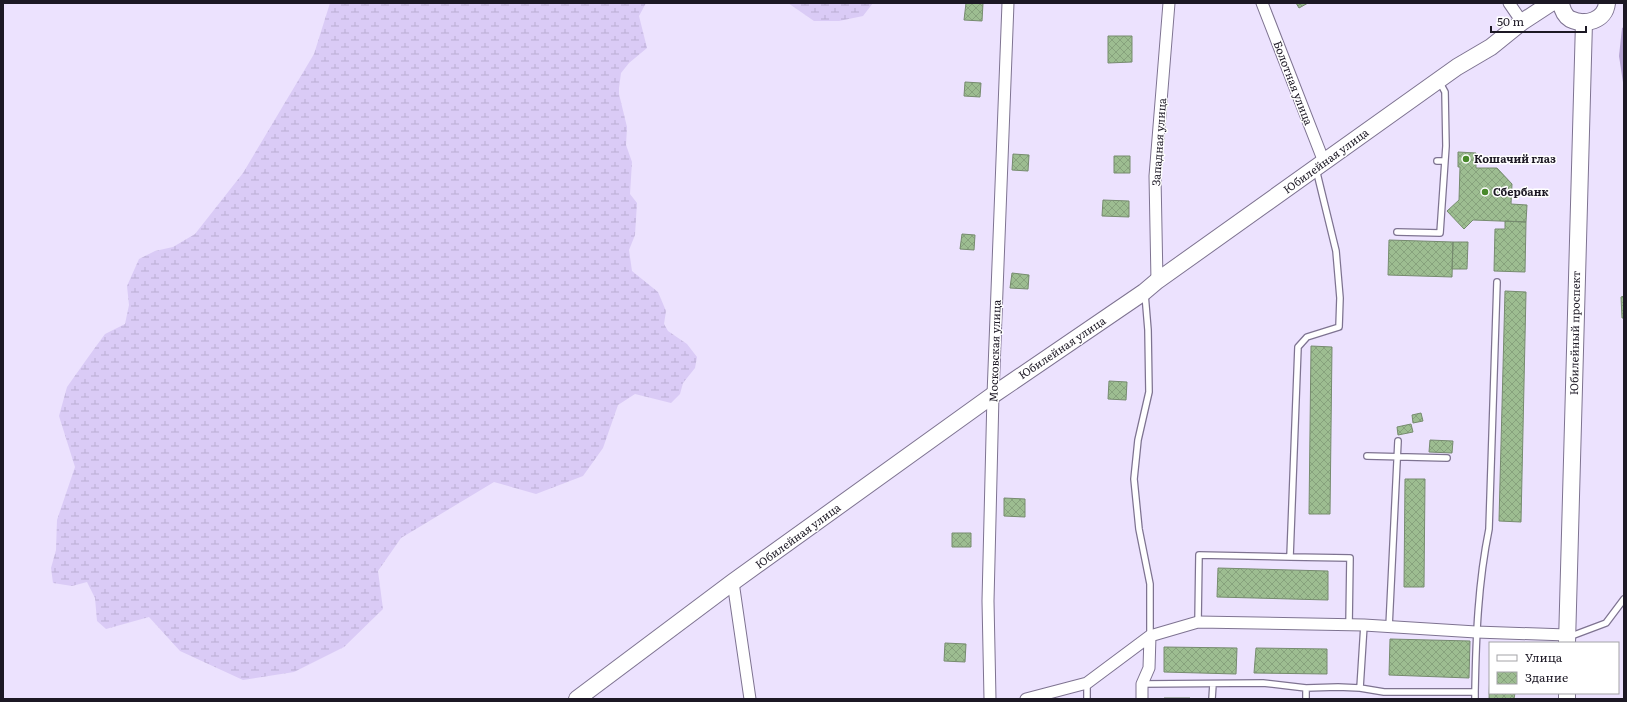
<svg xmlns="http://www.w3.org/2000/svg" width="1627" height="702" viewBox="0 0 1627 702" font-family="Literata,serif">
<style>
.wetland{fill:url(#wetland-marsh)}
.water{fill:#b6a4d4}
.building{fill:url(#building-cross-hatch);stroke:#768b6f}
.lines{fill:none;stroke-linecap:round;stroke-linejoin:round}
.service-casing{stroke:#7e7391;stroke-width:8}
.minor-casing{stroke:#7e7391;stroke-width:13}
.secondary-casing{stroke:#7e7391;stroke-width:18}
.service{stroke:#fff;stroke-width:5.5}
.minor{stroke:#fff;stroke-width:11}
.secondary{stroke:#fff;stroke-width:16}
.poi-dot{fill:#48892b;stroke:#fff;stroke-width:1.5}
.labels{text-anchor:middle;stroke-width:3;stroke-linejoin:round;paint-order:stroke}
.street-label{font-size:11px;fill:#1c1824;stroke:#fff}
.poi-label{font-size:11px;font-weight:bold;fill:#1c1824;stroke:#fff;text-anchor:start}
</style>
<defs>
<pattern id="wetland-marsh" width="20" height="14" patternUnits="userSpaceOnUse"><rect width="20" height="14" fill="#dacbf6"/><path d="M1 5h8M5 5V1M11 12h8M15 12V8" fill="none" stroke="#baaed3"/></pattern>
<pattern id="building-cross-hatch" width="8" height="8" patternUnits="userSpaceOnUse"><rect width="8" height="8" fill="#9dbd91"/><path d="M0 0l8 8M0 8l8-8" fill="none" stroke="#87a27d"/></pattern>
</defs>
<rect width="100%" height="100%" fill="#ece2fe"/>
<path class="wetland" d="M 330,3 L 646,3 L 639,16 L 647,48 L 629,63 L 621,73 L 619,88 L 619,94 L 627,127 L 626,145 L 632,162 L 630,194 L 637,203 L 635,235 L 629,250 L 632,271 L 658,292 L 666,311 L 664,324 L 668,331 L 687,344 L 697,357 L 695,368 L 683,383 L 680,394 L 671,403 L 635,394 L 618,405 L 603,448 L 583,476 L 536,494 L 494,482 L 401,538 L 378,571 L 383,609 L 344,647 L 294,672 L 243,680 L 180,651 L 149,617 L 106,629 L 97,621 L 95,598 L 87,582 L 72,586 L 53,583 L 51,568 L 56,550 L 57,520 L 75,467 L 59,416 L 67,387 L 89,356 L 105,334 L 125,324 L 129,305 L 127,286 L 139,259 L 155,251 L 173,247 L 195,234 L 243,173 L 314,54 Z
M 788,3 L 873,3 L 863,16 L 839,21 L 814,21 Z"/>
<path class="water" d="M 1624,27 L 1624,89 L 1619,56 L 1622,28 Z"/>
<path class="building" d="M 966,3 L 983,3 L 982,21 L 964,20 Z
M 1296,3 L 1308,3 L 1299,8 Z
M 1108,36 L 1132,36 L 1132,62 L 1108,63 Z
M 965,82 L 981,83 L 980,97 L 964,96 Z
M 1458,152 L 1476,153 L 1476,168 L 1497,168 L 1512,184 L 1511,204 L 1527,205 L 1526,222 L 1473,220 L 1464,229 L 1447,211 L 1459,200 L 1460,167 L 1458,167 Z
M 1013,154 L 1029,155 L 1028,171 L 1012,170 Z
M 1114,156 L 1130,156 L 1130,173 L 1114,173 Z
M 1103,200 L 1129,201 L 1129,217 L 1102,216 Z
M 1505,221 L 1526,222 L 1525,272 L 1494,271 L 1495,229 L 1505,229 Z
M 962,234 L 975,235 L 974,250 L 960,249 Z
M 1389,240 L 1453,242 L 1452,277 L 1388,275 Z
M 1453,242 L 1468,242 L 1467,269 L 1452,269 Z
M 1012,273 L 1029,275 L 1028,289 L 1010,288 Z
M 1505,291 L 1526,292 L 1521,522 L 1499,521 Z
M 1624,296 L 1624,318 L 1622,318 L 1621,297 Z
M 1311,346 L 1332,347 L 1330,514 L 1309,514 Z
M 1109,381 L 1127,382 L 1126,400 L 1108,399 Z
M 1421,413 L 1423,421 L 1413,423 L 1412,415 Z
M 1411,424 L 1413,432 L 1398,435 L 1397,427 Z
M 1430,440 L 1453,441 L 1452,453 L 1429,452 Z
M 1405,479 L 1425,479 L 1424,587 L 1404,587 Z
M 1004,498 L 1025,499 L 1025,517 L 1004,516 Z
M 952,533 L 971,533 L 971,547 L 952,547 Z
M 1218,568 L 1328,571 L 1328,600 L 1217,597 Z
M 1390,639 L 1470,641 L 1469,678 L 1389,675 Z
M 945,643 L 966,644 L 965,662 L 944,661 Z
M 1164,647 L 1237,648 L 1236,674 L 1164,672 Z
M 1256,648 L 1327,649 L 1327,674 L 1254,673 Z
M 1490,669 L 1490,693 L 1515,693 L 1514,699 L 1489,699 Z
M 1164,698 L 1190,698 L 1190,699 L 1164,699 Z"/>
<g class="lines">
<g class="service-casing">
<path id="service" d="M 1437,161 L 1445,161
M 1316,169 L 1336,251 L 1340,298 L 1339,327 L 1307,337 L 1298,347 L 1290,557 L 1350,558 L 1349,625
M 1397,232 L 1440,233 L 1446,146 L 1445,92 L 1439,81
M 1145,294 L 1148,330 L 1149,392 L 1138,440 L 1134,479 L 1139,529 L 1150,584 L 1150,636
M 1367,456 L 1447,458
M 1198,622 L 1199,555 L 1290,557
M 1389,627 L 1398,441
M 1568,635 L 1574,635 L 1606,623 L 1624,599
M 1142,684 L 1263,683 L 1306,688 L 1338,687 L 1360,688 L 1364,625
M 1360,688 L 1384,692 L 1475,692 C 1476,637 1478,583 1489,529 L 1497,282
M 1475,692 L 1475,699
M 1087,699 L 1087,683
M 1212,699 L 1213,684
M 1306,699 L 1306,688"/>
</g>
<g class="minor-casing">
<path id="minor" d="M 1262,3 L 1324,162
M 1509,3 L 1522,22
M 1157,281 L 1155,176 L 1169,3
M 733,582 L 750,699
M 990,699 L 988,601 L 993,395 L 1008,3
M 1026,699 L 1087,683 L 1150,636 L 1198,622 L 1364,625 L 1476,632 L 1567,635
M 1142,699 L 1142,684 L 1149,668 L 1150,636"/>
</g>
<g class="secondary-casing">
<path id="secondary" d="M 1561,3 C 1562,9 1565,16 1570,19 C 1585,26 1605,21 1607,3
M 1567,643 L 1584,22
M 577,699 L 733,582 L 993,395 L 1144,292 L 1157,281 L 1457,67 L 1491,47 L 1522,22 L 1551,3
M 1567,699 L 1567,693"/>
</g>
<use href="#service" class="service"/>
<use href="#minor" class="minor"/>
<use href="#secondary" class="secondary"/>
</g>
<g class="poi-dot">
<circle cx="1466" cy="159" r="4"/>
<circle cx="1485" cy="192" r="4"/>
</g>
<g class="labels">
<g class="street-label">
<text transform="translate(1293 83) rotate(69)" y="4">Болотная улица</text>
<text transform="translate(1159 142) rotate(-86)" y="4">Западная улица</text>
<text transform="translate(1326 161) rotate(-36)" y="4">Юбилейная улица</text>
<text transform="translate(1575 333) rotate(-89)" y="4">Юбилейный проспект</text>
<text transform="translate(1062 348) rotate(-34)" y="4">Юбилейная улица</text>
<text transform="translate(995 351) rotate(-88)" y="4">Московская улица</text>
<text transform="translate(798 536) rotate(-36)" y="4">Юбилейная улица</text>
</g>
<g class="poi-label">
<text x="1474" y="163">Кошачий глаз</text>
<text x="1493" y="196">Сбербанк</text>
</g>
</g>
<rect width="1627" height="702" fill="none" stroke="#1c1824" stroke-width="8"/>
<rect x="1489" y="642" width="130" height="52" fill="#ffffff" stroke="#a4a3a7"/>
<rect x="1497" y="655" width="20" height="6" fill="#ffffff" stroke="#a4a3a7"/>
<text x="1525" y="662" font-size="12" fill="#1c1824">Улица</text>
<rect x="1497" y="672" width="20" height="12" fill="url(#building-cross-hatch)" stroke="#a4a3a7"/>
<text x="1525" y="682" font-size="12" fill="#1c1824">Здание</text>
<path d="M1491 26v6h95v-6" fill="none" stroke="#1c1824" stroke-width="2"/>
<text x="1497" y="26" font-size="12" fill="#1c1824" stroke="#ffffff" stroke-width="3" paint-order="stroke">50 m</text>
</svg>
